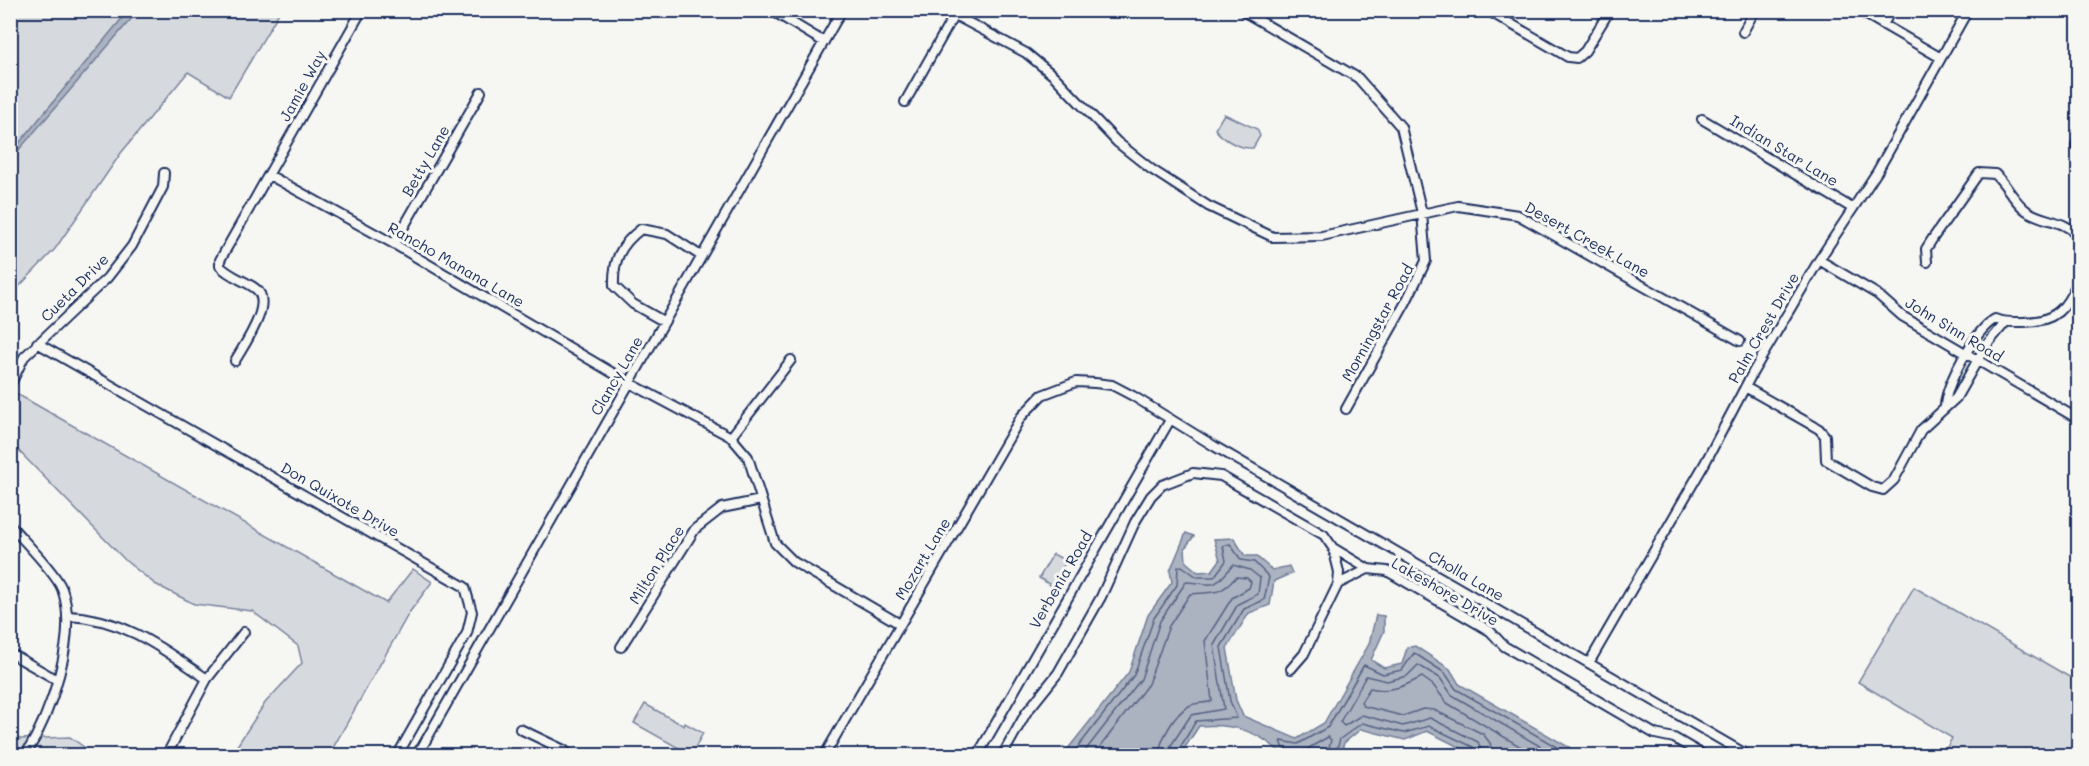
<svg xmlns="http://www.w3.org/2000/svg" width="2089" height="766" viewBox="0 0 2089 766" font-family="Mali,sans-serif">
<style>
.green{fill:#d6d9dd;stroke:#78849e;stroke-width:1.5}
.water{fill:#abb2c0;stroke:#717e99;stroke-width:1.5}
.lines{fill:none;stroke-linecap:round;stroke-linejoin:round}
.shore{stroke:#556385;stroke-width:1.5}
.street-casing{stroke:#1b2f5e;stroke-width:12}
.street{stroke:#f6f6f2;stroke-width:8}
.labels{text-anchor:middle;stroke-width:6;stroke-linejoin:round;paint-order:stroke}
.street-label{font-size:15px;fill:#1b2f5e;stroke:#f6f6f2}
</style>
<rect width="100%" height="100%" fill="#f6f6f2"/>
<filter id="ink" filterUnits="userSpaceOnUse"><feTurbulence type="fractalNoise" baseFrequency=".0167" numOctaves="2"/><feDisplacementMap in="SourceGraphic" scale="12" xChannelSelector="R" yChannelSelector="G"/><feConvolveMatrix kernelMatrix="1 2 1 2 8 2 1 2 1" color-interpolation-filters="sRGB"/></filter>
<g filter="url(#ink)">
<path class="green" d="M 11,11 L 280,11 L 229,97 L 188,72 L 121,153 L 55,249 L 11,295 Z
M 1224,114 L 1257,129 L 1260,136 L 1253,148 C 1240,149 1223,140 1215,129 Z
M 17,394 L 386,603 L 413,569 L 432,582 L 409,613 L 329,755 L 231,755 L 265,703 L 302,663 L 298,646 L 252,611 L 194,604 L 155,584 L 126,561 L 11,443 L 11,404 Z
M 1053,554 L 1066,561 L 1052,586 L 1039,578 Z
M 1914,587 L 2078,682 L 2078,736 L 2067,755 L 1943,755 L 1952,738 L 1858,682 Z
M 645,704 L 684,726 L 685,723 L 703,733 L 691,755 L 634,723 Z
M 10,731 L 19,739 L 70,737 L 95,755 L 11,755 Z"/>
<path class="water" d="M 128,11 L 138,11 L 11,159 L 11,153 Z
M 1186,533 L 1194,536 L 1185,548 L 1186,562 L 1198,572 L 1212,571 L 1220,560 L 1214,539 L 1234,538 L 1245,556 L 1256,556 L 1272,570 L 1289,566 L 1292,573 L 1274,581 L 1270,605 L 1249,613 L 1227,648 L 1236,700 L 1243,716 L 1297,739 L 1324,723 L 1369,644 L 1376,615 L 1384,616 L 1384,631 L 1371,660 L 1384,668 L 1402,664 L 1407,648 L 1415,646 L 1450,669 L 1459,684 L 1579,753 L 1578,756 L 1475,755 L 1427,731 L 1405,740 L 1361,729 L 1344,743 L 1340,755 L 1283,755 C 1259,731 1233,723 1199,726 L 1180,755 L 1063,755 L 1129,672 L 1148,615 L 1172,582 L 1170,571 Z"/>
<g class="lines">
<path class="shore" d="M 1071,756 L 1134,675 L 1154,618 L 1177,585 L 1178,567 L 1182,566 L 1197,577 L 1214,577 L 1226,561 L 1223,546 L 1230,544 L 1241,560 L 1254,562 L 1269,577 L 1264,600 L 1244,609 L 1221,647 L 1230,701 L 1237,718 L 1196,721 L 1175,756
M 1081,756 L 1141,679 L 1160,621 L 1186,582 C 1215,583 1211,592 1233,565 L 1250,570 L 1260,578 L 1258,594 L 1238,604 L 1214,645 L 1224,709 L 1191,715 L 1170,747 L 1168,756
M 1093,756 L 1148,684 L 1169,626 L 1190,594 C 1213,591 1219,597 1236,577 L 1247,578 L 1251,582 L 1249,588 L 1232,598 L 1205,641 L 1212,701 C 1205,704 1196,702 1189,706 C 1175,713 1159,741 1159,756
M 1287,756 L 1281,741 L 1298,744 L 1328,727 L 1364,665 L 1383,674 L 1402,670 L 1414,653 L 1445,673 L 1456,689 L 1572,756
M 1295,756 L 1328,737 L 1331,740 L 1327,756
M 1335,756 L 1340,739 L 1362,723 L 1404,733 L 1429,726 L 1473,747 L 1476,756
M 1484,756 L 1478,742 L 1430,718 L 1403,726 L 1362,715 L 1344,726 L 1340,722 L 1366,676 L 1387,681 L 1407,676 L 1418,665 L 1440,678 L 1452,695 L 1557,756
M 1493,756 L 1490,743 L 1483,734 L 1434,710 L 1423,709 L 1403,716 L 1363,706 L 1361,702 L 1370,688 C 1390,693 1405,686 1422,677 L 1433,685 L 1447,703 L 1536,756"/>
<g class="street-casing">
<path id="street" d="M 771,10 L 824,42
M 945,10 L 1026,53 L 1054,76 L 1117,142 L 1151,169 L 1208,206 L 1273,237 L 1322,236 L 1458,206 L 1518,215 L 1740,341
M 1241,10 L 1358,78 L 1401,127 L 1422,213 L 1426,261 L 1406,302 L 1346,409
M 1487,10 L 1568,57 L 1577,58 L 1585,51 L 1610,10
M 1858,10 L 1941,58
M 1883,25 L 1891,10
M 1743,32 L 1755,10
M 905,102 L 957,10
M 1702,119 L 1852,208
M 2076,145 L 2078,141
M 269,175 L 394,244 L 628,382 L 731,437 L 748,457 L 775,543 L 794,562 L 900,624
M 394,244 L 481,92
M 1819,260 L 1877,294 L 1902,316 L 2078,419
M 1927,262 L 1926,249 L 1933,238 L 1979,173 L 1995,174 C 2007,185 2014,202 2027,211 C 2044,222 2062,219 2078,235
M 663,321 L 633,304 L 614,286 C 613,261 620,245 641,229 L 667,234 L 701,256
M 37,343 L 465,587 L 472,612 L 467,633 L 397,756
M 235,361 C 244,345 274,303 256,289 C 245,280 230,277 220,266 L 220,260 L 362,10
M 10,386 L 24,357 L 107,278 L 132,246 L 163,187 L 164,173
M 1745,387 L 1819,429 L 1825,436 L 1826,460 L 1872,487 L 1883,490 L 1894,480 L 1921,430 L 1956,398 L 1985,347 L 2005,323
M 1945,406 C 1946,384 1975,330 1995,319 C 2005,323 2013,322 2023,322 C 2055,322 2066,309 2078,281
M 731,437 L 791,360
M 10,525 C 23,540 56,573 62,589 C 79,636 50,715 25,756
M 1338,584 L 1368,569
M 68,616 C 124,618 163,649 207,679
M 621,647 L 695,529 L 722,508 L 761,500
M 10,653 L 57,680
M 1589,663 L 1705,463 L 1753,372 L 1819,260 L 1877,172 L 1968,10
M 1291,669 L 1304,654 L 1338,584 L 1339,572 L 1333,548
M 520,729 L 564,750 L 570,756
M 420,749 L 431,756
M 166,756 L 207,679 L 244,632
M 417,756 L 842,10
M 824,756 L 1021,417 L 1042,395 L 1076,382 L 1095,383 L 1112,385 L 1133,396 L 1214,446 L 1749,756
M 977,756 L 1170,420
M 1002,756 L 1026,713 L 1058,673 L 1101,597 L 1135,522 L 1151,496 L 1162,485 L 1193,473 L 1221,476 L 1324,535 L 1333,548 L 1368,569 L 1387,571 L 1490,631 L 1504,646 L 1655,734 L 1674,738 L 1705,756"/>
</g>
<use href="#street" class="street"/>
</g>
</g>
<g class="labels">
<g class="street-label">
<text transform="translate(303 86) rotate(-61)" y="5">Jamie Way</text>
<text transform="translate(1784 151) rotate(31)" y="5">Indian Star Lane</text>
<text transform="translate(426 161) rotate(-60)" y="5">Betty Lane</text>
<text transform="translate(1587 240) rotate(29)" y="5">Desert Creek Lane</text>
<text transform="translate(456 265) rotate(30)" y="5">Rancho Manana Lane</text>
<text transform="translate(75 288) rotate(-45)" y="5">Cueta Drive</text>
<text transform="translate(1378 323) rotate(-61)" y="5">Morningstar Road</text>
<text transform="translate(1764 328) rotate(-60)" y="5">Palm Crest Drive</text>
<text transform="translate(1954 330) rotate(31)" y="5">John Sinn Road</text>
<text transform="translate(617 376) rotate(-60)" y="5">Clancy Lane</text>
<text transform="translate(340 500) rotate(30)" y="5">Don Quixote Drive</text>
<text transform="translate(923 559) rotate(-59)" y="5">Mozart Lane</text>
<text transform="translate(657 565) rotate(-58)" y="5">Milton Place</text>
<text transform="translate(1466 576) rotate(30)" y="5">Cholla Lane</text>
<text transform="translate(1061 580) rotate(-60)" y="5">Verbenia Road</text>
<text transform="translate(1445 592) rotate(30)" y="5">Lakeshore Drive</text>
</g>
</g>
<rect width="2089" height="766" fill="none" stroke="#f6f6f2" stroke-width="36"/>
<rect x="18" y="18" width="2053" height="730" fill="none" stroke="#1b2f5e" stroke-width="2" filter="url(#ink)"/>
</svg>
